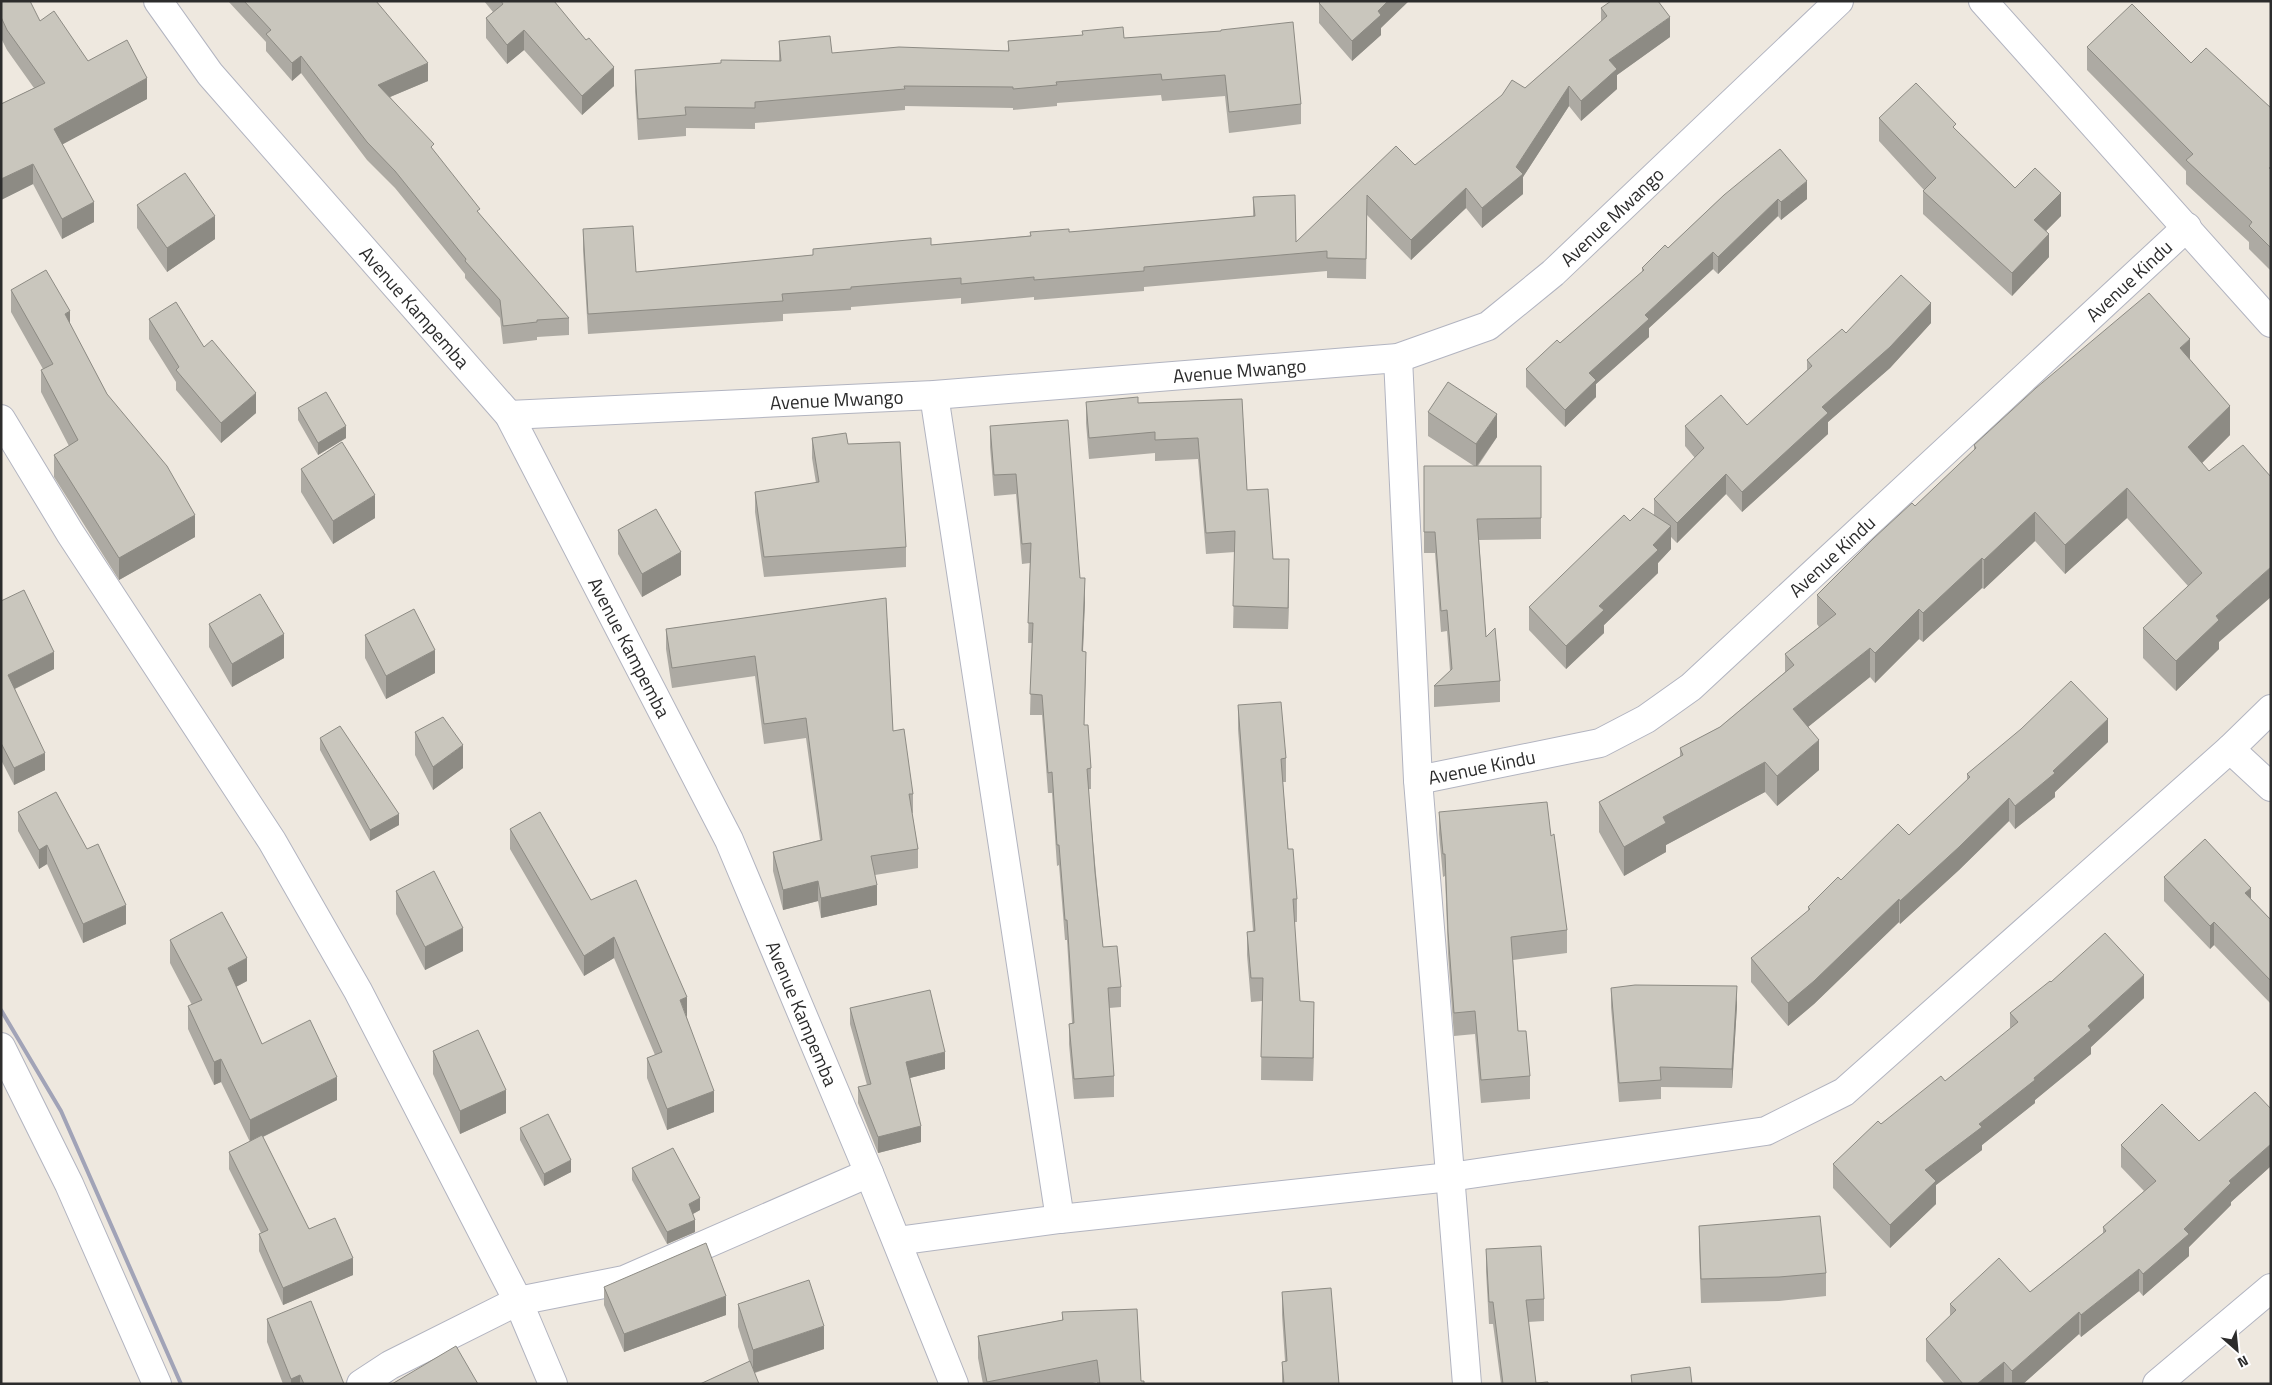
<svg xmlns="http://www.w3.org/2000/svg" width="2272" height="1385" viewBox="0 0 2272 1385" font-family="'Titillium Web',sans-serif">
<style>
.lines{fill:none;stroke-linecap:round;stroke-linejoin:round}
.minor-casing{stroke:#b2b4c0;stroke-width:30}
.minor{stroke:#fff;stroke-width:28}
.rail{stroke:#a1a3b7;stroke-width:4}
.wall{fill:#adaaa3}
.shaded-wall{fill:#8d8b84}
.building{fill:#c9c6bd;stroke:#8d8b84}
.labels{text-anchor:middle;stroke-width:4;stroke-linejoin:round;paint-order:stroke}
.street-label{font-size:19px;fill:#2c2c2c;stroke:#fff}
</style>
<rect width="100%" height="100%" fill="#eee8df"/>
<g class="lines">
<g class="minor-casing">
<g id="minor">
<path id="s1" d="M 158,1 L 210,74 L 509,415 L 729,840 L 869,1173 L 954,1384"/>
<path d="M 1983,1 L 2271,323"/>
<path d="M 1398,358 L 1418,780 L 1467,1384"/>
<path d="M 934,395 L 1060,1219"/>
<path id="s2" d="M 509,415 L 934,395 L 1398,358 L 1488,326 L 1553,273 L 1839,1"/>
<path d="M 1,419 L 70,533 L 272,841 L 358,991 L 518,1301 L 553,1384"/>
<path d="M 2230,749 L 2271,787"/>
<path id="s3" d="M 1418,780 L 1600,743 L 1646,719 L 1691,687 L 2187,227"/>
<path d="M 1,1047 L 69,1184 L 157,1384"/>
<path d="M 897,1241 L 1060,1219 L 1450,1177 L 1766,1131 L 1844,1092 L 2230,749 L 2271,709"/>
<path d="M 361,1384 L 390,1365 L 518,1301 L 624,1280 L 869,1173"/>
<path d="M 2157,1384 L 2271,1288"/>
</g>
</g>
<use href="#minor" class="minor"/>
<path class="rail" d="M 1,1010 L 61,1111 L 181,1384"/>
</g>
<path class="wall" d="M 1,1 L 40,21 L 88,61 L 147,99 L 62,144 L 94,222 L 62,239 L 33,184 L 1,200 L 1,104 L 34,88 L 7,50 L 1,38 Z
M 228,1 L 376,1 L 428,81 L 390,97 L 434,151 L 480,215 L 569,318 L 569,335 L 537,337 L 537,340 L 503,344 L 500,318 L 465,278 L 465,274 L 395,188 L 367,160 L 301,73 L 292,81 L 266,51 L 266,42 Z
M 484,1 L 554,1 L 614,86 L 582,115 L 524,50 L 507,64 L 486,38 L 486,18 L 493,12 Z
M 1319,3 L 1381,28 L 1381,35 L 1352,61 L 1319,23 Z
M 1601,8 L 1670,37 L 1617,75 L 1617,89 L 1581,121 L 1569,106 L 1523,177 L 1523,194 L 1482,228 L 1466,208 L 1411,260 L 1367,215 L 1366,279 L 1327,278 L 1327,271 L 1144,287 L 1144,291 L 1034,300 L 1034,297 L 961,304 L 961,298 L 851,307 L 851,310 L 783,314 L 783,321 L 588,334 L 583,250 L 583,229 L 636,272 L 813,255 L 813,249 L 931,245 L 1069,232 L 1253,216 L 1253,197 L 1296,242 L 1415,165 L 1525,88 L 1601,22 Z
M 1221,31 L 1301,104 L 1301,124 L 1229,133 L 1225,96 L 1162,101 L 1161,95 L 1057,103 L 1057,106 L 1013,110 L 1013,108 L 905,106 L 905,110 L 755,123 L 755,129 L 686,128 L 686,136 L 638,140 L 635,91 L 635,70 L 779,61 L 779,41 L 832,53 L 1008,51 L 1008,41 L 1124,38 Z
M 2087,47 L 2191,63 L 2271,108 L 2271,271 L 2249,249 L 2249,242 L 2186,184 L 2186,171 L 2087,70 Z
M 1879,118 L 1956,130 L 2015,188 L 2061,216 L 2046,231 L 2049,257 L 2012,296 L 1923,214 L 1923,191 L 1924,190 L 1879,141 Z
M 1724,195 L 1807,199 L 1781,220 L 1778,216 L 1718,274 L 1713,269 L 1649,328 L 1649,337 L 1596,384 L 1596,397 L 1565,427 L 1526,387 L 1526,369 L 1560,343 L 1642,272 L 1642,268 L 1668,248 Z
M 137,205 L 215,239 L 167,272 L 137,228 Z
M 11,290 L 70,324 L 107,394 L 195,537 L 119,580 L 54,477 L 54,455 L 69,446 L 41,392 L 41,370 L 43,369 L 11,312 Z
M 149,319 L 204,347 L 256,413 L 221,443 L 176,390 L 176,382 L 149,339 Z
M 1931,323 L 1890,368 L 1828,422 L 1828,434 L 1742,512 L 1726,494 L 1677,543 L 1671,537 L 1671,549 L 1658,563 L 1658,573 L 1604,625 L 1604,633 L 1566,669 L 1529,630 L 1529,607 L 1630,521 L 1654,515 L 1654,499 L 1695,458 L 1685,446 L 1685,426 L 1747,425 L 1807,370 L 1807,360 L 1846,333 Z
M 2190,360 L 2230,435 L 2202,463 L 2219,642 L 2219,649 L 2176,691 L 2143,658 L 2143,628 L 2188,586 L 2127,518 L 2065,574 L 2035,541 L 1984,589 L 1982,588 L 1923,642 L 1919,639 L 1875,683 L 1870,677 L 1808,727 L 1819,770 L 1777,806 L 1765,792 L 1666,845 L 1666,852 L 1624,876 L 1599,832 L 1599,802 L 1680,757 L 1680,748 L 1720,727 L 1785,672 L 1785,654 L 1819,627 L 1817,624 L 1817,595 L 1915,506 L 1974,450 L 1974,445 Z
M 1242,399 L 1247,490 L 1273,559 L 1289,581 L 1288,629 L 1233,628 L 1235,552 L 1206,554 L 1198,459 L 1155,461 L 1155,453 L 1089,459 L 1086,423 L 1086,402 L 1138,403 Z
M 298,408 L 346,438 L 318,455 L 298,420 Z
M 1428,412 L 1497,437 L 1478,466 L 1541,466 L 1541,539 L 1479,540 L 1486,637 L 1500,681 L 1500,702 L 1434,707 L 1434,686 L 1450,671 L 1447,631 L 1441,632 L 1435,553 L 1424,553 L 1424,466 L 1474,466 L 1428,436 Z
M 990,426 L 1080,578 L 1085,598 L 1083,652 L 1086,672 L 1084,725 L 1091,768 L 1091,789 L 1088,789 L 1103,947 L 1121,987 L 1121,1007 L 1109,1008 L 1114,1076 L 1114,1097 L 1074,1099 L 1069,1044 L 1069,1024 L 1072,1023 L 1067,940 L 1065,940 L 1059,865 L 1057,866 L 1052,793 L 1048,793 L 1042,715 L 1030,715 L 1032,643 L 1028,643 L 1030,563 L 1022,564 L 1016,494 L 994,496 L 990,447 Z
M 812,438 L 848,444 L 906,547 L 906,567 L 764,577 L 755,512 L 755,492 L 816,483 L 812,458 Z
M 301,469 L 375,518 L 333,544 L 301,492 Z
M 618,530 L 681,575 L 642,597 L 618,554 Z
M 886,598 L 893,731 L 913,794 L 913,813 L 912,813 L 918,849 L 918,868 L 875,875 L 877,905 L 821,918 L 818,901 L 783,910 L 773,871 L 773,852 L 820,840 L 806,738 L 764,744 L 755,676 L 672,688 L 666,649 L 666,629 Z
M 1,601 L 54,669 L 15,689 L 45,770 L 14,785 L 1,760 Z
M 209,624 L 284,658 L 232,687 L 209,647 Z
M 365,635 L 435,673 L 386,699 L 365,658 Z
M 1238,705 L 1286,758 L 1286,782 L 1283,782 L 1288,849 L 1297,899 L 1297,922 L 1294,922 L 1300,1001 L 1314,1025 L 1313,1081 L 1261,1080 L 1262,1001 L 1251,1002 L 1247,955 L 1247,932 L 1253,931 L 1238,729 Z
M 415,732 L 463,768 L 433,790 L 415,755 Z
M 320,738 L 399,825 L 370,841 L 320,750 Z
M 2108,742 L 2055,792 L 2055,797 L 2015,829 L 2009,821 L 1959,870 L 1900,924 L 1899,922 L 1814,1004 L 1788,1026 L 1751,982 L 1751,958 L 1808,911 L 1808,907 L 1841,880 L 1909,835 L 1967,780 L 1967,774 Z
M 18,812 L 126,924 L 83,943 L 47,864 L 39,869 L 18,831 Z
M 1439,812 L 1551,836 L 1567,930 L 1567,953 L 1513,960 L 1518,1031 L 1530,1076 L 1530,1099 L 1481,1103 L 1475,1034 L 1454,1036 L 1448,954 L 1445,876 L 1443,877 L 1439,834 Z
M 510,829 L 591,900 L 687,1018 L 714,1112 L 667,1130 L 647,1078 L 647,1058 L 655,1055 L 614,958 L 584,976 L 510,849 Z
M 2164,877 L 2251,899 L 2271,920 L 2271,1004 L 2214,945 L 2210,949 L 2164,901 Z
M 396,891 L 463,951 L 425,970 L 396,914 Z
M 170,940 L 247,981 L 236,987 L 262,1044 L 337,1100 L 263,1137 L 309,1229 L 353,1275 L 283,1305 L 259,1251 L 259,1234 L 261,1233 L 229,1169 L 229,1152 L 250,1142 L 221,1082 L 214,1085 L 188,1029 L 188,1006 L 192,1005 L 170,963 Z
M 2051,982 L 2144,998 L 2091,1047 L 2091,1054 L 2035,1100 L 2035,1103 L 1982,1145 L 1982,1150 L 1936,1185 L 1936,1204 L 1890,1248 L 1833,1188 L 1833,1164 L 1881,1124 L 1945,1081 L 2010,1029 L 2010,1013 Z
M 1611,988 L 1737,1005 L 1732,1088 L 1661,1087 L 1661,1099 L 1619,1102 L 1611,1007 Z
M 850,1008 L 945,1069 L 910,1078 L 921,1142 L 878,1153 L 858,1103 L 858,1087 L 867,1085 L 850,1024 Z
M 433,1051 L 506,1113 L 460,1134 L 433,1074 Z
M 2271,1109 L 2271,1166 L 2231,1202 L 2231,1205 L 2189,1247 L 2189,1256 L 2143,1296 L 2139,1291 L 2081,1337 L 2079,1334 L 2023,1384 L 1945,1384 L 1926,1361 L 1926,1339 L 1950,1316 L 1950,1304 L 2030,1292 L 2103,1233 L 2103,1227 L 2144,1191 L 2121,1167 L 2121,1145 L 2199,1141 Z
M 520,1128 L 571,1172 L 544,1186 L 520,1140 Z
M 632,1168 L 700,1210 L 693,1214 L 695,1232 L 667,1244 L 632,1180 Z
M 1699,1226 L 1826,1273 L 1826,1296 L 1779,1301 L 1701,1303 L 1699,1249 Z
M 1486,1249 L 1544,1299 L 1544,1321 L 1528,1322 L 1536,1383 L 1548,1384 L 1501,1384 L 1493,1324 L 1489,1324 L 1486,1271 Z
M 604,1287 L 726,1315 L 624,1352 L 604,1305 Z
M 1282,1292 L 1339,1384 L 1282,1384 L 1282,1362 L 1285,1361 L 1282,1315 Z
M 738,1304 L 824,1349 L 755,1373 L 749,1361 L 738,1327 Z
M 1062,1312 L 1141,1381 L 1144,1384 L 1097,1384 L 1097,1382 L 1088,1384 L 983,1384 L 978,1358 L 978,1336 L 1062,1320 Z
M 267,1319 L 344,1384 L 283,1384 L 267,1342 Z"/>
<path class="shaded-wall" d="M 1388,1 L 1409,1 L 1381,28 L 1381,35 L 1352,61 L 1352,41 L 1378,11 Z
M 1670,17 L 1670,37 L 1617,75 L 1617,89 L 1581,121 L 1581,101 L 1609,60 Z
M 524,30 L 524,50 L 507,64 L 507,45 Z
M 301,56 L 301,73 L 292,81 L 292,63 Z
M 428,63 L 428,81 L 378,102 L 378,85 Z
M 614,67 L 614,86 L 582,115 L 582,96 Z
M 147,78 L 147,99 L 54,149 L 54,129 Z
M 1569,86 L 1569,106 L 1523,177 L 1523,194 L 1482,228 L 1482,208 L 1516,167 Z
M 33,164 L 33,184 L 1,200 L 1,179 Z
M 1807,181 L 1807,199 L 1781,220 L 1781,202 Z
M 1466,188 L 1466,208 L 1411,260 L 1411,240 Z
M 2061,193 L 2061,216 L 2034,243 L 2034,220 Z
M 1778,199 L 1778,216 L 1718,274 L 1718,257 Z
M 94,202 L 94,222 L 62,239 L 62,219 Z
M 215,216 L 215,239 L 167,272 L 167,248 Z
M 2049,234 L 2049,257 L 2012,296 L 2012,273 Z
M 1713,252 L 1713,269 L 1649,328 L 1649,337 L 1596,384 L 1596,397 L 1565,427 L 1565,410 L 1589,373 L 1645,315 Z
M 1931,303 L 1931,323 L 1890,368 L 1828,422 L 1828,434 L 1742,512 L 1742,492 L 1822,407 Z
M 70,311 L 70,333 L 65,314 Z
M 2190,339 L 2190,369 L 2180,348 Z
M 256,393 L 256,413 L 221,443 L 221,423 Z
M 2230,406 L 2230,435 L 2188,477 L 2188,447 Z
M 1497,414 L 1497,437 L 1476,467 L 1476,444 Z
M 346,426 L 346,438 L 318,455 L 318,443 Z
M 1726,474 L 1726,494 L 1677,543 L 1677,523 Z
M 2127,488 L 2127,518 L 2065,574 L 2065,545 Z
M 375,495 L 375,518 L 333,544 L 333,521 Z
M 2035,512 L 2035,541 L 1984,589 L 1984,560 Z
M 195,515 L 195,537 L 119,580 L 119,558 Z
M 1671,526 L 1671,549 L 1658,563 L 1658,573 L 1604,625 L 1604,633 L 1566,669 L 1566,646 L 1599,606 L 1653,545 Z
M 681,552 L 681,575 L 642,597 L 642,574 Z
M 1982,558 L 1982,588 L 1923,642 L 1923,613 Z
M 1289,559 L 1289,581 L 1288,629 L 1288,608 Z
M 2271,567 L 2271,597 L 2219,642 L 2219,649 L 2176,691 L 2176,661 L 2216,616 Z
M 1085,578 L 1085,598 L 1082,672 L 1082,651 Z
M 1919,609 L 1919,639 L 1875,683 L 1875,653 Z
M 284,634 L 284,658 L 232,687 L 232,664 Z
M 1870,648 L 1870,677 L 1793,739 L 1793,709 Z
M 435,650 L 435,673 L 386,699 L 386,676 Z
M 54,652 L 54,669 L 8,692 L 8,675 Z
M 2108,719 L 2108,742 L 2055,792 L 2055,797 L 2015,829 L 2015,806 Z
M 1819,740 L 1819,770 L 1777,806 L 1777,776 Z
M 463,745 L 463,768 L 433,790 L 433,767 Z
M 45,753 L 45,770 L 14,785 L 14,768 Z
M 1765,762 L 1765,792 L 1666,845 L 1666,852 L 1624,876 L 1624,847 L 1663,817 Z
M 2009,798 L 2009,821 L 1959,870 L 1900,924 L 1900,901 Z
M 399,814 L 399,825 L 370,841 L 370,830 Z
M 47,845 L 47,864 L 39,869 L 39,850 Z
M 818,881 L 818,901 L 783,910 L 783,890 Z
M 877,885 L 877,905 L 821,918 L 821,898 Z
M 2251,888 L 2251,911 L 2245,893 Z
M 1899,899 L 1899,922 L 1814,1004 L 1788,1026 L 1788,1003 Z
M 126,905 L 126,924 L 83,943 L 83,924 Z
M 2214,922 L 2214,945 L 2210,949 L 2210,926 Z
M 463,928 L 463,951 L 425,970 L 425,947 Z
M 614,937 L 614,958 L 584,976 L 584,956 Z
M 247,958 L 247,981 L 228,991 L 228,968 Z
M 2144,975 L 2144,998 L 2091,1047 L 2091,1054 L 2035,1100 L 2035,1103 L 1982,1145 L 1982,1150 L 1936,1185 L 1936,1204 L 1890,1248 L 1890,1225 L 1925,1170 L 2034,1078 L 2088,1026 Z
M 1737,986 L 1737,1005 L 1732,1088 L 1732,1069 Z
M 687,997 L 687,1018 L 680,1000 Z
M 1314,1002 L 1314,1025 L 1313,1081 L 1313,1058 Z
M 945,1052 L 945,1069 L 906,1079 L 906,1062 Z
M 221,1059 L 221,1082 L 214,1085 L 214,1062 Z
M 337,1077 L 337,1100 L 250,1143 L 250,1120 Z
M 506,1090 L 506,1113 L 460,1134 L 460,1111 Z
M 714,1091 L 714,1112 L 667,1130 L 667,1109 Z
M 921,1126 L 921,1142 L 878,1153 L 878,1137 Z
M 2271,1144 L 2271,1166 L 2231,1202 L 2231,1205 L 2189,1247 L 2189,1256 L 2143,1296 L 2143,1274 L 2229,1181 Z
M 571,1160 L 571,1172 L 544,1186 L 544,1174 Z
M 700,1198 L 700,1210 L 689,1216 L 689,1204 Z
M 695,1220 L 695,1232 L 667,1244 L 667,1232 Z
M 353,1258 L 353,1275 L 283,1305 L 283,1288 Z
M 2139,1269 L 2139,1291 L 2081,1337 L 2081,1315 Z
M 726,1296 L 726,1315 L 624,1352 L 624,1334 Z
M 2079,1312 L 2079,1334 L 2023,1384 L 2012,1384 L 2012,1371 Z
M 824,1326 L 824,1349 L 753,1373 L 753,1350 Z
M 2004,1362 L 2004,1384 L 1977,1384 Z
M 300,1375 L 300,1384 L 291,1384 L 291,1379 Z"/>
<path class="building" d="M 1,1 L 30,1 L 40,21 L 54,11 L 88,61 L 127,40 L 147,78 L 54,129 L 94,202 L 62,219 L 33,164 L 1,179 L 1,104 L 45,83 L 7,30 L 1,17 Z
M 244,1 L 376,1 L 428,63 L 378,85 L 434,144 L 431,147 L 480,209 L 477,211 L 569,318 L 537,320 L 537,322 L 503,326 L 500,300 L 465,261 L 466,259 L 395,171 L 367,142 L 301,56 L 292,63 L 266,34 L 271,30 Z
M 501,1 L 554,1 L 586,40 L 589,38 L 614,67 L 582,96 L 524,30 L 507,45 L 486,18 L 503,4 Z
M 1321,1 L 1388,1 L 1378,11 L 1381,15 L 1352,41 L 1319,3 Z
M 1611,1 L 1658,1 L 1670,17 L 1609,60 L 1617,69 L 1581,101 L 1569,86 L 1516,167 L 1523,174 L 1482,208 L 1466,188 L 1411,240 L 1367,195 L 1366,259 L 1327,258 L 1327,251 L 1144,267 L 1144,271 L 1034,280 L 1034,277 L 961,284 L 961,278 L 851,287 L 851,289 L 782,294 L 783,301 L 588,314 L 583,229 L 633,226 L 636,272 L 813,255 L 813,249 L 897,241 L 931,238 L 931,245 L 1031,236 L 1030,232 L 1069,229 L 1069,232 L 1255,216 L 1253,197 L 1295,195 L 1296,242 L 1396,146 L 1415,165 L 1502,95 L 1512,80 L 1525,88 L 1607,16 L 1601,8 Z
M 2132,4 L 2191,63 L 2206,48 L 2271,108 L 2271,167 L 2269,168 L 2271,169 L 2271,248 L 2249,226 L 2252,222 L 2186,160 L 2193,154 L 2087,47 Z
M 1293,22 L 1301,104 L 1229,112 L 1225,75 L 1162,80 L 1161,74 L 1056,82 L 1057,85 L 1013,89 L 1013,87 L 904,86 L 905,89 L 755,102 L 755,108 L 685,107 L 686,115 L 638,119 L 635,70 L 721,63 L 721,60 L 781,61 L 779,41 L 830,36 L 832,53 L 899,47 L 1009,51 L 1008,41 L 1083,35 L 1082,31 L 1123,27 L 1124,38 L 1221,31 L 1221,30 Z
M 1916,83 L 1956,124 L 1953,127 L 2015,188 L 2035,168 L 2061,193 L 2034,220 L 2049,234 L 2012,273 L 1923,191 L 1936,178 L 1879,118 Z
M 1780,149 L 1807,181 L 1781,202 L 1778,199 L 1718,257 L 1713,252 L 1645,315 L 1649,319 L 1589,373 L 1596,380 L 1565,410 L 1526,369 L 1557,340 L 1560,343 L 1644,270 L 1642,268 L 1665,245 L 1668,248 L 1724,195 Z
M 185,173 L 215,216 L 167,248 L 137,205 Z
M 46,270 L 70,311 L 65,314 L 107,394 L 167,466 L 195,515 L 119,558 L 54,455 L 78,440 L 41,370 L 53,364 L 11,290 Z
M 1901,275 L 1931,303 L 1890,347 L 1822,407 L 1828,413 L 1742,492 L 1726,474 L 1677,523 L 1654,499 L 1704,448 L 1685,426 L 1721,395 L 1747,425 L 1812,366 L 1807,360 L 1842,329 L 1846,333 Z
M 2149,293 L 2190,339 L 2180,348 L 2230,406 L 2188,447 L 2209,471 L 2243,445 L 2271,477 L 2271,567 L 2216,616 L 2219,620 L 2176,661 L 2143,628 L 2202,573 L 2127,488 L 2065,545 L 2035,512 L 1984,560 L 1982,558 L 1923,613 L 1919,609 L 1875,653 L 1870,648 L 1793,709 L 1819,740 L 1777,776 L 1765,762 L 1663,817 L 1666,823 L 1624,847 L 1599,802 L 1683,755 L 1680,748 L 1720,727 L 1794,665 L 1785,654 L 1836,614 L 1817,595 L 1874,538 L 1912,503 L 1915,506 L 1976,448 L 1974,445 L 2036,388 Z
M 176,302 L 204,347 L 212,340 L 256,393 L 221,423 L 176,370 L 179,367 L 149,319 Z
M 1448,382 L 1497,414 L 1476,444 L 1428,412 Z
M 326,392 L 346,426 L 318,443 L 298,408 Z
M 1138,397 L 1138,403 L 1242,399 L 1247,490 L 1268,489 L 1273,559 L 1289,559 L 1288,608 L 1233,606 L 1235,531 L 1206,533 L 1198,438 L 1155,440 L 1155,432 L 1089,438 L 1086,402 Z
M 1068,420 L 1080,578 L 1085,578 L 1082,651 L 1086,652 L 1084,725 L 1088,725 L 1091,768 L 1087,769 L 1095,872 L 1103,947 L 1117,946 L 1121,987 L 1108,988 L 1114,1076 L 1074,1079 L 1069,1024 L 1074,1023 L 1067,920 L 1065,920 L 1059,845 L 1057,845 L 1052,772 L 1048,773 L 1042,695 L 1030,694 L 1033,623 L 1028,623 L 1031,543 L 1022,544 L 1016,474 L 994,475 L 990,426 Z
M 846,433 L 848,444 L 900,442 L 906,547 L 764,557 L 755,492 L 819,482 L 812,438 Z
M 342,442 L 375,495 L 333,521 L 301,469 Z
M 1424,466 L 1541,466 L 1541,518 L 1477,519 L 1486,637 L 1495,628 L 1500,681 L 1434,686 L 1452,669 L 1447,610 L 1441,611 L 1435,532 L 1424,532 Z
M 1643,508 L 1671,526 L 1653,545 L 1658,550 L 1599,606 L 1604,610 L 1566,646 L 1529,607 L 1624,515 L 1630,521 Z
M 656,509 L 681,552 L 642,574 L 618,530 Z
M 24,590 L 54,652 L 8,675 L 45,753 L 14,768 L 1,743 L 1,601 Z
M 260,594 L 284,634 L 232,664 L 209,624 Z
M 886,598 L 893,731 L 904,729 L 913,794 L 909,794 L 918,849 L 871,856 L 877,885 L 821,898 L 818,881 L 783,890 L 773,852 L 822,840 L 806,718 L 764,724 L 755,656 L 672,668 L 666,629 Z
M 414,609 L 435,650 L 386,676 L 365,635 Z
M 2071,681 L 2108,719 L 2053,771 L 2055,773 L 2015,806 L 2009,798 L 1959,847 L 1900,901 L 1899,899 L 1814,981 L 1788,1003 L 1751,958 L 1810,909 L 1808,907 L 1838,877 L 1841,880 L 1898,824 L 1909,835 L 1970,777 L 1967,774 L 2021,729 Z
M 1281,702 L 1286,758 L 1281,759 L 1288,849 L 1293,849 L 1297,899 L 1293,899 L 1300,1001 L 1314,1002 L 1313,1058 L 1261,1057 L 1263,978 L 1251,978 L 1247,932 L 1255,931 L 1238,705 Z
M 443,717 L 463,745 L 433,767 L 415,732 Z
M 340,726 L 399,814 L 370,830 L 320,738 Z
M 56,792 L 87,849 L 98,844 L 126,905 L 83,924 L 47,845 L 39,850 L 18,812 Z
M 1547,802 L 1551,836 L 1554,834 L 1567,930 L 1511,937 L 1518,1031 L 1526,1031 L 1530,1076 L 1481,1080 L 1475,1011 L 1454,1013 L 1448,932 L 1445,854 L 1443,854 L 1439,812 Z
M 540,812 L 591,900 L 636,880 L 687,997 L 680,1000 L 714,1091 L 667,1109 L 647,1058 L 662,1052 L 614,937 L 584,956 L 510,829 Z
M 2205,839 L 2251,888 L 2245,893 L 2271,920 L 2271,981 L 2214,922 L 2210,926 L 2164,877 Z
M 434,871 L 463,928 L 425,947 L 396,891 Z
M 222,912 L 247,958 L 228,968 L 262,1044 L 310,1020 L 337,1077 L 250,1120 L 221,1059 L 214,1062 L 188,1006 L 202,1000 L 170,940 Z
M 2105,933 L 2144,975 L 2088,1026 L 2091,1030 L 2034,1078 L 2035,1080 L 1979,1124 L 1982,1127 L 1925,1170 L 1936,1181 L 1890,1225 L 1833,1164 L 1878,1121 L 1881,1124 L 1941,1076 L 1945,1081 L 2018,1022 L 2010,1013 L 2050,981 L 2051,982 Z
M 1635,985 L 1737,986 L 1732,1069 L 1660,1067 L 1661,1080 L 1619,1083 L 1611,988 Z
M 930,990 L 945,1052 L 906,1062 L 921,1126 L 878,1137 L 858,1087 L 871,1084 L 850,1008 Z
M 478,1030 L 506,1090 L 460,1111 L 433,1051 Z
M 2255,1092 L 2271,1109 L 2271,1144 L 2229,1181 L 2231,1183 L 2184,1229 L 2189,1234 L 2143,1274 L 2139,1269 L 2081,1315 L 2079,1312 L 2012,1371 L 2004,1362 L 1977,1384 L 1963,1384 L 1926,1339 L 1956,1310 L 1950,1304 L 1999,1258 L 2030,1292 L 2106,1231 L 2103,1227 L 2156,1181 L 2121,1145 L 2162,1104 L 2199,1141 Z
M 548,1114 L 571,1160 L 544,1174 L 520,1128 Z
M 262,1135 L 309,1229 L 335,1218 L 353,1258 L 283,1288 L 259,1234 L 268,1230 L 229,1152 Z
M 673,1148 L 700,1198 L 689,1204 L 695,1220 L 667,1232 L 632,1168 Z
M 1820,1216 L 1826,1273 L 1779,1277 L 1701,1279 L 1699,1226 Z
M 706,1243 L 726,1296 L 624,1334 L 604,1287 Z
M 1541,1246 L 1544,1299 L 1526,1300 L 1536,1383 L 1548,1382 L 1548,1384 L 1503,1384 L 1493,1302 L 1489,1302 L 1486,1249 Z
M 809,1280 L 824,1326 L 753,1350 L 738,1304 Z
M 1331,1288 L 1339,1384 L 1284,1384 L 1282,1362 L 1287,1361 L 1282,1292 Z
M 311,1301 L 344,1384 L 304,1384 L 300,1375 L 291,1379 L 267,1319 Z
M 1137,1309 L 1141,1381 L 1144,1381 L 1144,1384 L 1100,1384 L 1097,1360 L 987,1382 L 978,1336 L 1063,1320 L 1062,1312 Z
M 456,1346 L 478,1384 L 392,1384 Z
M 750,1361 L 759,1384 L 700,1384 Z
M 1690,1367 L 1692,1384 L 1632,1384 L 1631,1375 Z"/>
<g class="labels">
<g class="street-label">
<text dy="7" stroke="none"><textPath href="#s2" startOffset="1152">Avenue Mwango</textPath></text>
<text dy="7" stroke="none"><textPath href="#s3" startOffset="890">Avenue Kindu</textPath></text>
<text dy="7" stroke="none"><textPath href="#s1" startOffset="400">Avenue Kampemba</textPath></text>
<text dy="7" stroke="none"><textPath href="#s2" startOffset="732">Avenue Mwango</textPath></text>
<text dy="7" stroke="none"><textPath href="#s2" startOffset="328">Avenue Mwango</textPath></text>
<text dy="7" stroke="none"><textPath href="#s3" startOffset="485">Avenue Kindu</textPath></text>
<text dy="7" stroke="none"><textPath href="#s1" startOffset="805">Avenue Kampemba</textPath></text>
<text dy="7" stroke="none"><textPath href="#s3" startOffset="65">Avenue Kindu</textPath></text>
<text dy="7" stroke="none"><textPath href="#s1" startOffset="1210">Avenue Kampemba</textPath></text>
</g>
</g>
<rect width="2272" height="1385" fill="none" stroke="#2c2c2c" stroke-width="5"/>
<g transform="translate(2237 1350) rotate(153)" stroke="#ffffff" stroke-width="4" paint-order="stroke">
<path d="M0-4L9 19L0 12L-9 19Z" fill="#2c2c2c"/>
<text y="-8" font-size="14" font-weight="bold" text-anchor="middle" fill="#2c2c2c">N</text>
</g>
</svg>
